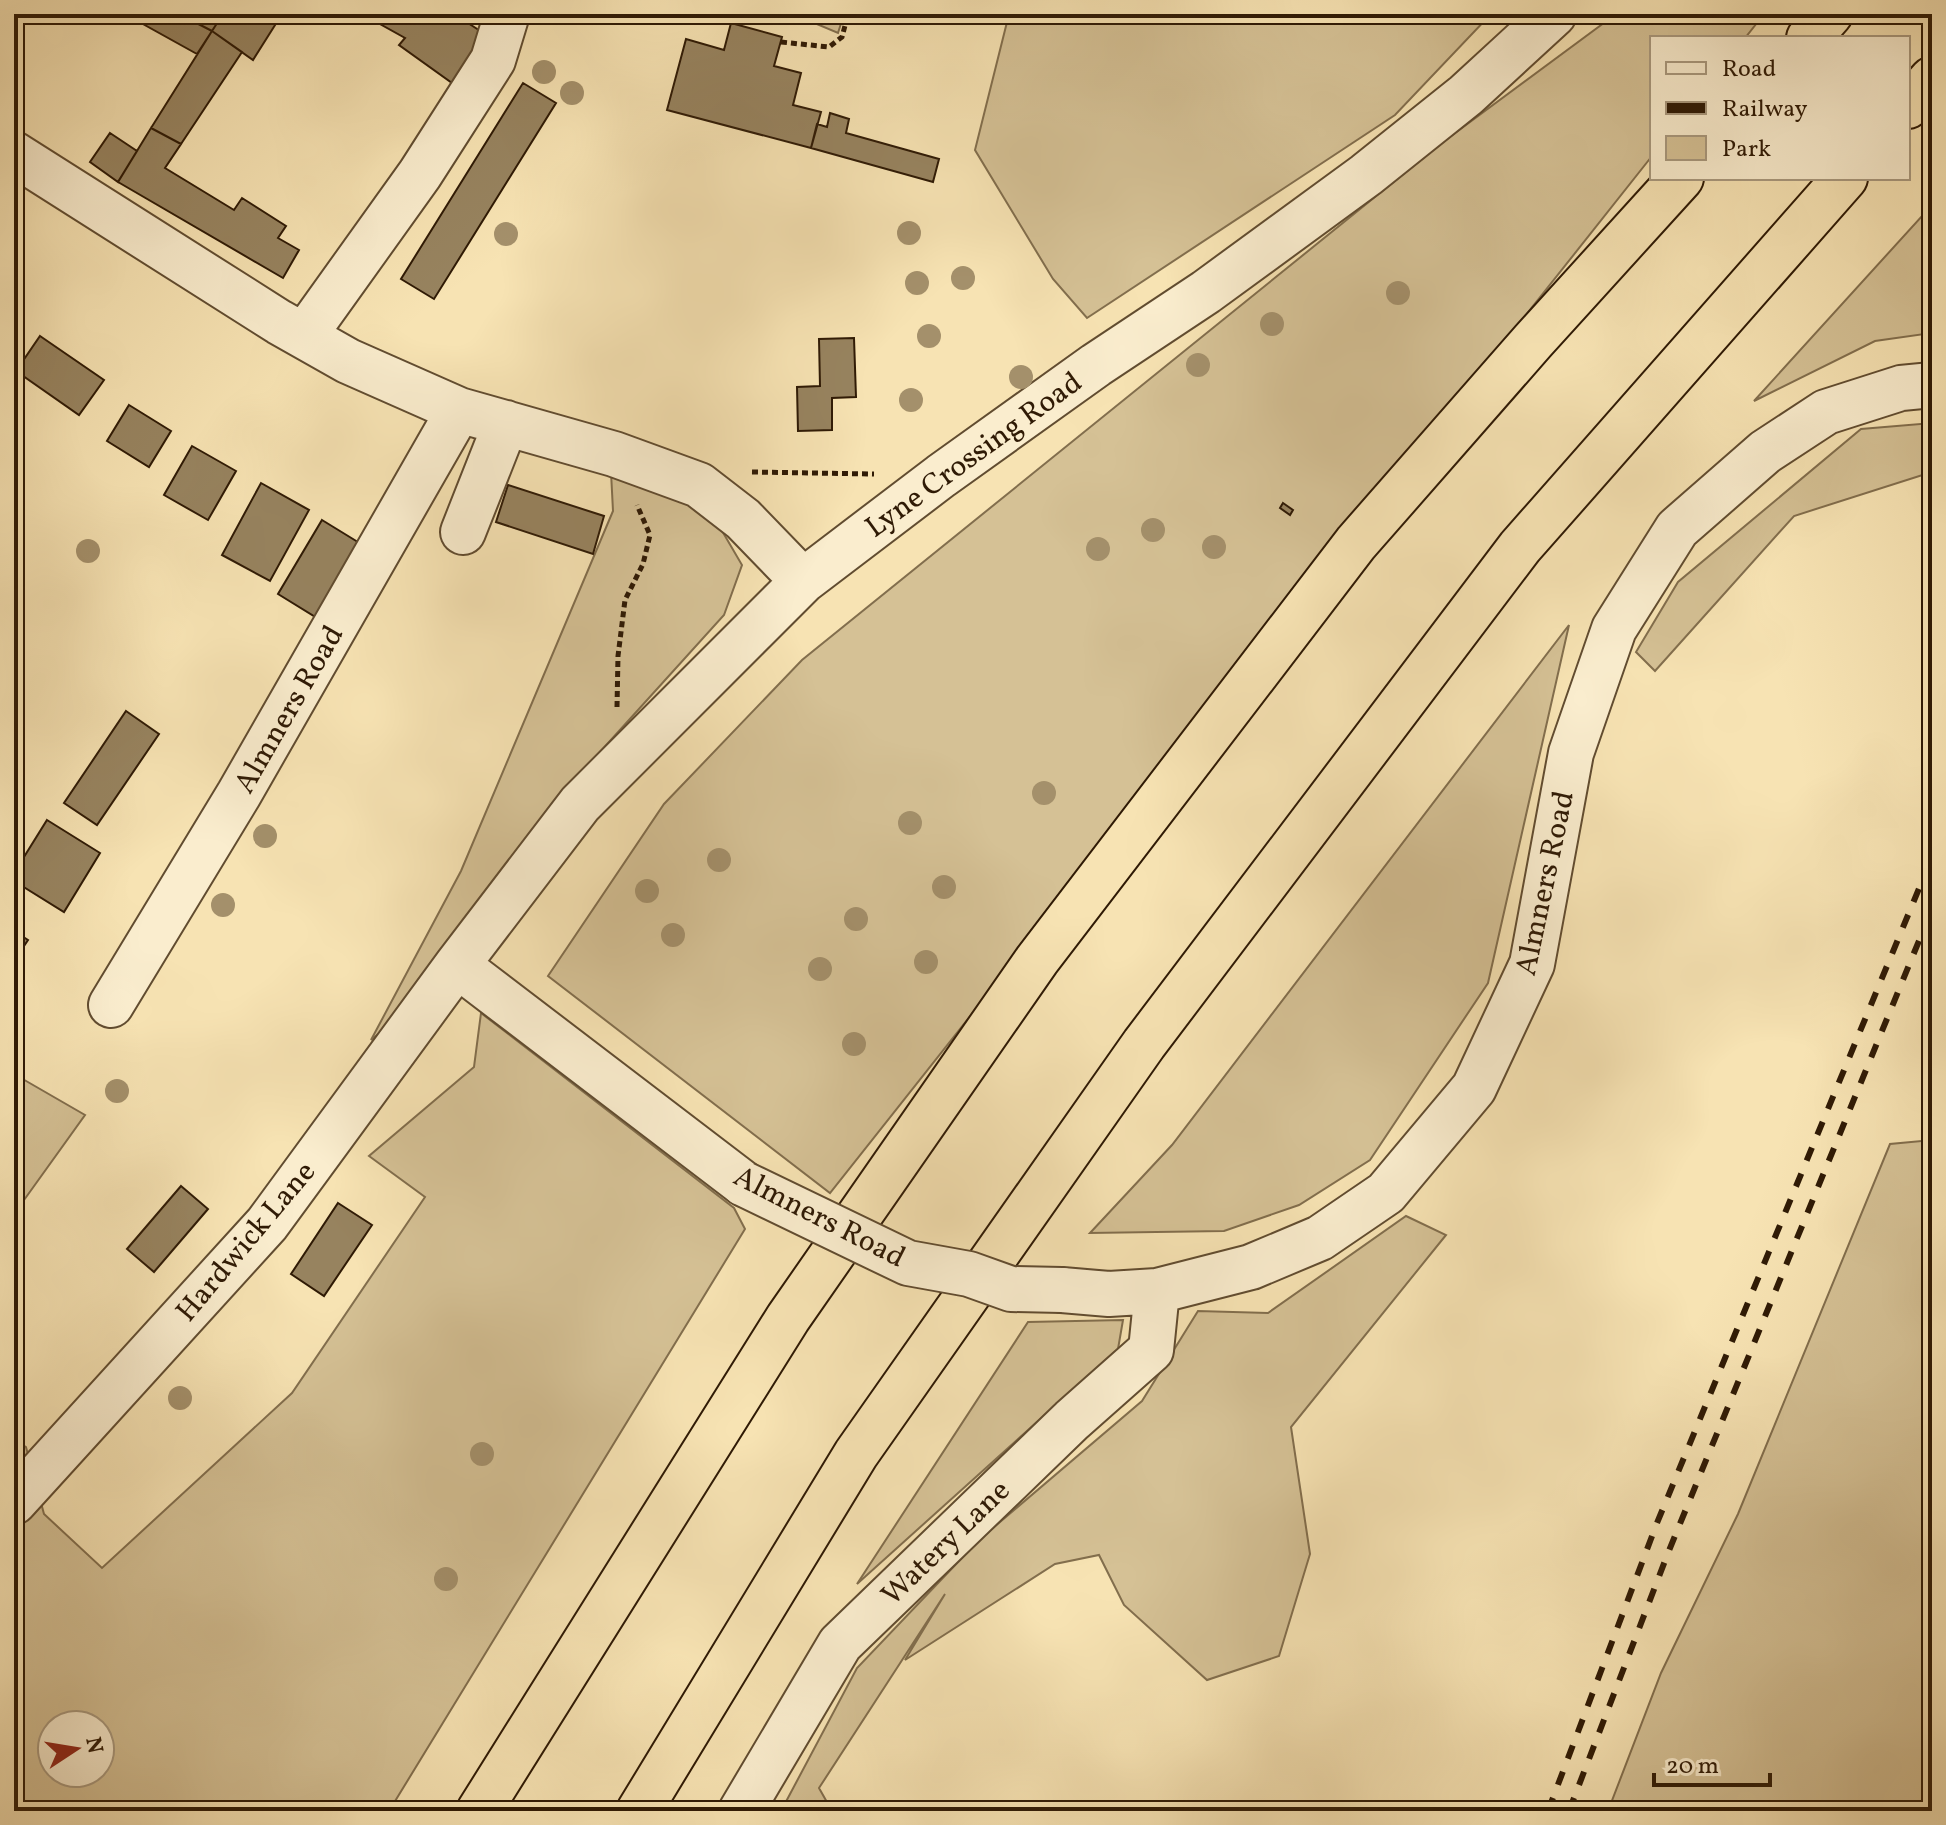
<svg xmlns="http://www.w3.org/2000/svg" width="1946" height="1825" viewBox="0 0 1946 1825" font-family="Vollkorn,serif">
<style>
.green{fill:#d5c195;stroke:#826e4d;stroke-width:2;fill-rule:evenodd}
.building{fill:#97835f;stroke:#2f1a05;stroke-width:2}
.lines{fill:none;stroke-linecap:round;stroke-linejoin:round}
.minor-casing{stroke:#614c30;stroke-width:48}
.highway-casing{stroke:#2f1a05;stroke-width:48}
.path{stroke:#2f1a05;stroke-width:5;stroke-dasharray:6 4;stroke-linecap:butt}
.minor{stroke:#faedce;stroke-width:44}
.highway{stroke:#f7e3b3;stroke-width:44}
.rail{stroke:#2f1a05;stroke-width:6;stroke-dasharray:14 14;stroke-linecap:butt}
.minor-bridge-casing{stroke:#614c30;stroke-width:48;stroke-linecap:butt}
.minor-bridge{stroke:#faedce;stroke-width:44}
.tree{fill:#a4906b}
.labels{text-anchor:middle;stroke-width:6;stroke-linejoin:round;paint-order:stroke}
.street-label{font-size:30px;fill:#2f1a05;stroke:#faedce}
</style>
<rect width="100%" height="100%" fill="#f7e3b3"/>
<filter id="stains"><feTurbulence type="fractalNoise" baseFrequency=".0025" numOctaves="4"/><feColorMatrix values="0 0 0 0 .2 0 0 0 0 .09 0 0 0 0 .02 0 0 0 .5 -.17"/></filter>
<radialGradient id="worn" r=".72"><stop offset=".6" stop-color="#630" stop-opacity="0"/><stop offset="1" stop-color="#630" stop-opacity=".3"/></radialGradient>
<path class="green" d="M 793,14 L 844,14 L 838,33 Z
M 1009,14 L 1491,14 L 1395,115 L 1087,318 L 1053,279 L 975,150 Z
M 1616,14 L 1764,14 L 1745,38 L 1652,38 L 1652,156 L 830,1193 L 548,976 L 664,804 L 802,660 L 1443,142 Z
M 1932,205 L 1932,333 L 1875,341 L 1754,401 Z
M 1932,423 L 1932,472 L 1794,516 L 1655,671 L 1636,652 L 1678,582 L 1861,429 Z
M 611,472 L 673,493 L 718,524 L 742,565 L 724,615 L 591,762 L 415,1004 L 371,1040 L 461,871 L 613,511 Z
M 1569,625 L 1488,983 L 1370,1160 L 1299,1205 L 1224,1231 L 1090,1233 L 1172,1145 Z
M 481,1013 L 734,1208 L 745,1229 L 389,1811 L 14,1811 L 14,1439 L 26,1447 L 44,1514 L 102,1568 L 292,1393 L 425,1197 L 369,1156 L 474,1067 ZM 52,1725 L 100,1725 L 100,1773 L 52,1773 Z
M 14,1074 L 85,1115 L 14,1214 Z
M 1932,1140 L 1932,1811 L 1608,1811 L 1661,1673 L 1738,1514 L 1890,1144 Z
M 1406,1216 L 1446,1235 L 1291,1427 L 1310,1554 L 1279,1656 L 1207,1680 L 1124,1605 L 1099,1555 L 1055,1564 L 905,1660 L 945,1594 L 819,1788 L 832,1811 L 781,1811 L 857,1668 L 980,1539 L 1142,1401 L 1198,1311 L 1268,1313 Z
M 1123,1320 L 1118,1349 L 857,1584 L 1028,1322 Z"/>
<path class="building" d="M 125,14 L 179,14 L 212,31 L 197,54 Z
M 187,14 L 223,14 L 212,31 L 185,17 Z
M 223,14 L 282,14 L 253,60 L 212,31 Z
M 362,14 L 454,14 L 488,36 L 459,88 L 399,45 L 405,38 Z
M 731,23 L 782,37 L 774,66 L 801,73 L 793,105 L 821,112 L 811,148 L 667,110 L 686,39 L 724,50 Z
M 212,31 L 242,52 L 181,144 L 151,128 Z
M 523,83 L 556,103 L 434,299 L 401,279 Z
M 830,113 L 849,119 L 846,133 L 939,159 L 933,182 L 811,148 L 817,124 L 827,127 Z
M 151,128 L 181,144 L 165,168 L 234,210 L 242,198 L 286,226 L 278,238 L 299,250 L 283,278 L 118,182 Z
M 110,133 L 137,151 L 118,182 L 90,162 Z
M 40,336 L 104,380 L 79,415 L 16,371 Z
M 854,338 L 856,397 L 832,398 L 832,430 L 798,431 L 797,387 L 820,386 L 819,339 Z
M 129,405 L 171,431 L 149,467 L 107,441 Z
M 192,446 L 236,471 L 208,520 L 164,495 Z
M 261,483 L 309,510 L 270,581 L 222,555 Z
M 508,485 L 604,516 L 593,554 L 496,522 Z
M 1283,503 L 1293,510 L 1290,515 L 1280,508 Z
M 322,520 L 366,547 L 322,621 L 278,594 Z
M 126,711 L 159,734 L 97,825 L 64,803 Z
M 47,820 L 100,853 L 64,912 L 14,881 L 14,873 Z
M 14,931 L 28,940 L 14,961 Z
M 181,1186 L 208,1209 L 154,1272 L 127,1249 Z
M 338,1203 L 372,1225 L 324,1296 L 291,1274 Z"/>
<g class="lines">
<g class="minor-casing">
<path id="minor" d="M 14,154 L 279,322 L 348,361 L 459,410 L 614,454 L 699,485 L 743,519 L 803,581
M 304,336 L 420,174 L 493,60 L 507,14
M 463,532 L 506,423
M 457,965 L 744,1184
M 111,1005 L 239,794 L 459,410
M 1062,1290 L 1109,1294 L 1157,1291 L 1251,1267 L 1320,1238 L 1386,1193 L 1474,1088 L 1532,964 L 1571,753 L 1614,629 L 1677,529 L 1765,452 L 1826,412 L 1901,388 L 1932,385
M 14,1502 L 267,1224 L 457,965 L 580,804 L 803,581 L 941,476 L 1096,365 L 1206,292 L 1366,175 L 1466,95 L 1554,14
M 741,1811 L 840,1644 L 1072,1420 L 1151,1350 L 1157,1291"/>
</g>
<g class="highway-casing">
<path id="highway" d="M 1809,38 L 1830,14
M 1908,106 L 1932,79
M 479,1811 L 788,1318 L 1037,960 L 1356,543 L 1533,341 L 1681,178
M 639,1811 L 856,1454 L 1144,1044 L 1520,547 L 1845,178"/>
</g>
<path class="path" d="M 781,42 L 829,47 L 842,37 L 848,14
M 752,472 L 874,474
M 617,707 L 618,656 L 625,600 L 643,564 L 650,535 L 637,505"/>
<use href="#minor" class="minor"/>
<use href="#highway" class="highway"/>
<path class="rail" d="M 1548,1811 L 1657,1523 L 1932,857
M 1569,1811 L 1668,1553 L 1932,909"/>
<g class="minor-bridge-casing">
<path id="minor-bridge" d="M 744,1184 L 908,1263 L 969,1274 L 1011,1289 L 1062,1290"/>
</g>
<use href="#minor-bridge" class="minor-bridge"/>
</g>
<g class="tree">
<circle cx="544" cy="72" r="12"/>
<circle cx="572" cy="93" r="12"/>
<circle cx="909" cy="233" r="12"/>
<circle cx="506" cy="234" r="12"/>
<circle cx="963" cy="278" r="12"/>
<circle cx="917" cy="283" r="12"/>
<circle cx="1398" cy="293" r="12"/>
<circle cx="1272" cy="324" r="12"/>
<circle cx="929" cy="336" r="12"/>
<circle cx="1198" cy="365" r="12"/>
<circle cx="1021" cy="377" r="12"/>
<circle cx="911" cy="400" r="12"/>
<circle cx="1153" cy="530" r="12"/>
<circle cx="1214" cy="547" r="12"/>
<circle cx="1098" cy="549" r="12"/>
<circle cx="88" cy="551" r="12"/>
<circle cx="1044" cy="793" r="12"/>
<circle cx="910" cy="823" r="12"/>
<circle cx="265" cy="836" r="12"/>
<circle cx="719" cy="860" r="12"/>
<circle cx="944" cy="887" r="12"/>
<circle cx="647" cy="891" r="12"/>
<circle cx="223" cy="905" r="12"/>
<circle cx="856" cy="919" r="12"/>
<circle cx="673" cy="935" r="12"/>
<circle cx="926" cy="962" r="12"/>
<circle cx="820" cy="969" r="12"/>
<circle cx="854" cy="1044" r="12"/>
<circle cx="117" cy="1091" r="12"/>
<circle cx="180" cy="1398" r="12"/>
<circle cx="482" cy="1454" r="12"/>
<circle cx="446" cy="1579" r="12"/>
</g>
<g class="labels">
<g class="street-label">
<text transform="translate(973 454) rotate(-36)" y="10">Lyne Crossing Road</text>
<text transform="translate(288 709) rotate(-60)" y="10">Almners Road</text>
<text transform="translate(1544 883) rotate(-78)" y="10">Almners Road</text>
<text transform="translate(820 1216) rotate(27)" y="10">Almners Road</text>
<text transform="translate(245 1241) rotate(-50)" y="10">Hardwick Lane</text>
<text transform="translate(945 1542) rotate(-44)" y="10">Watery Lane</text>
</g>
</g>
<rect width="1946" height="1825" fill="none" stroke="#f7e3b3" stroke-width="48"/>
<rect x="16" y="16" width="1914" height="1793" fill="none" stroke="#2f1a05" stroke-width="4"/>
<rect x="24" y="24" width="1898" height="1777" fill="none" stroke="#2f1a05" stroke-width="2"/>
<rect x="1650" y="36" width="260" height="144" fill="#faedce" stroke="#a9997e" stroke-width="2"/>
<rect x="1666" y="62" width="40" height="12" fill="#faedce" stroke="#a9997e" stroke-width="2"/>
<text x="1722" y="76" font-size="24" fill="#2f1a05">Road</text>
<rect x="1666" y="102" width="40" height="12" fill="#2f1a05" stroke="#a9997e" stroke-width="2"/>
<text x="1722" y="116" font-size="24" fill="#2f1a05">Railway</text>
<rect x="1666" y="136" width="40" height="24" fill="#d5c195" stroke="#a9997e" stroke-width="2"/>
<text x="1722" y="156" font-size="24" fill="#2f1a05">Park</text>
<g transform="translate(76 1749) rotate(78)"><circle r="38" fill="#faedce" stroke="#a9997e" stroke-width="2"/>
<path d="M0-6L14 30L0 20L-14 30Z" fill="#8f2418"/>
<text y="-12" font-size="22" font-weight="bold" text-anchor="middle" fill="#2f1a05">N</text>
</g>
<path d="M1654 1773v12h116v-12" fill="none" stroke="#2f1a05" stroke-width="4"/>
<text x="1666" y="1773" font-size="24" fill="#2f1a05" stroke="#faedce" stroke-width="6" paint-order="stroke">20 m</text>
<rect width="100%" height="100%" filter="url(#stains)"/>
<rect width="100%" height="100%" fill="url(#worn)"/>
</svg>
